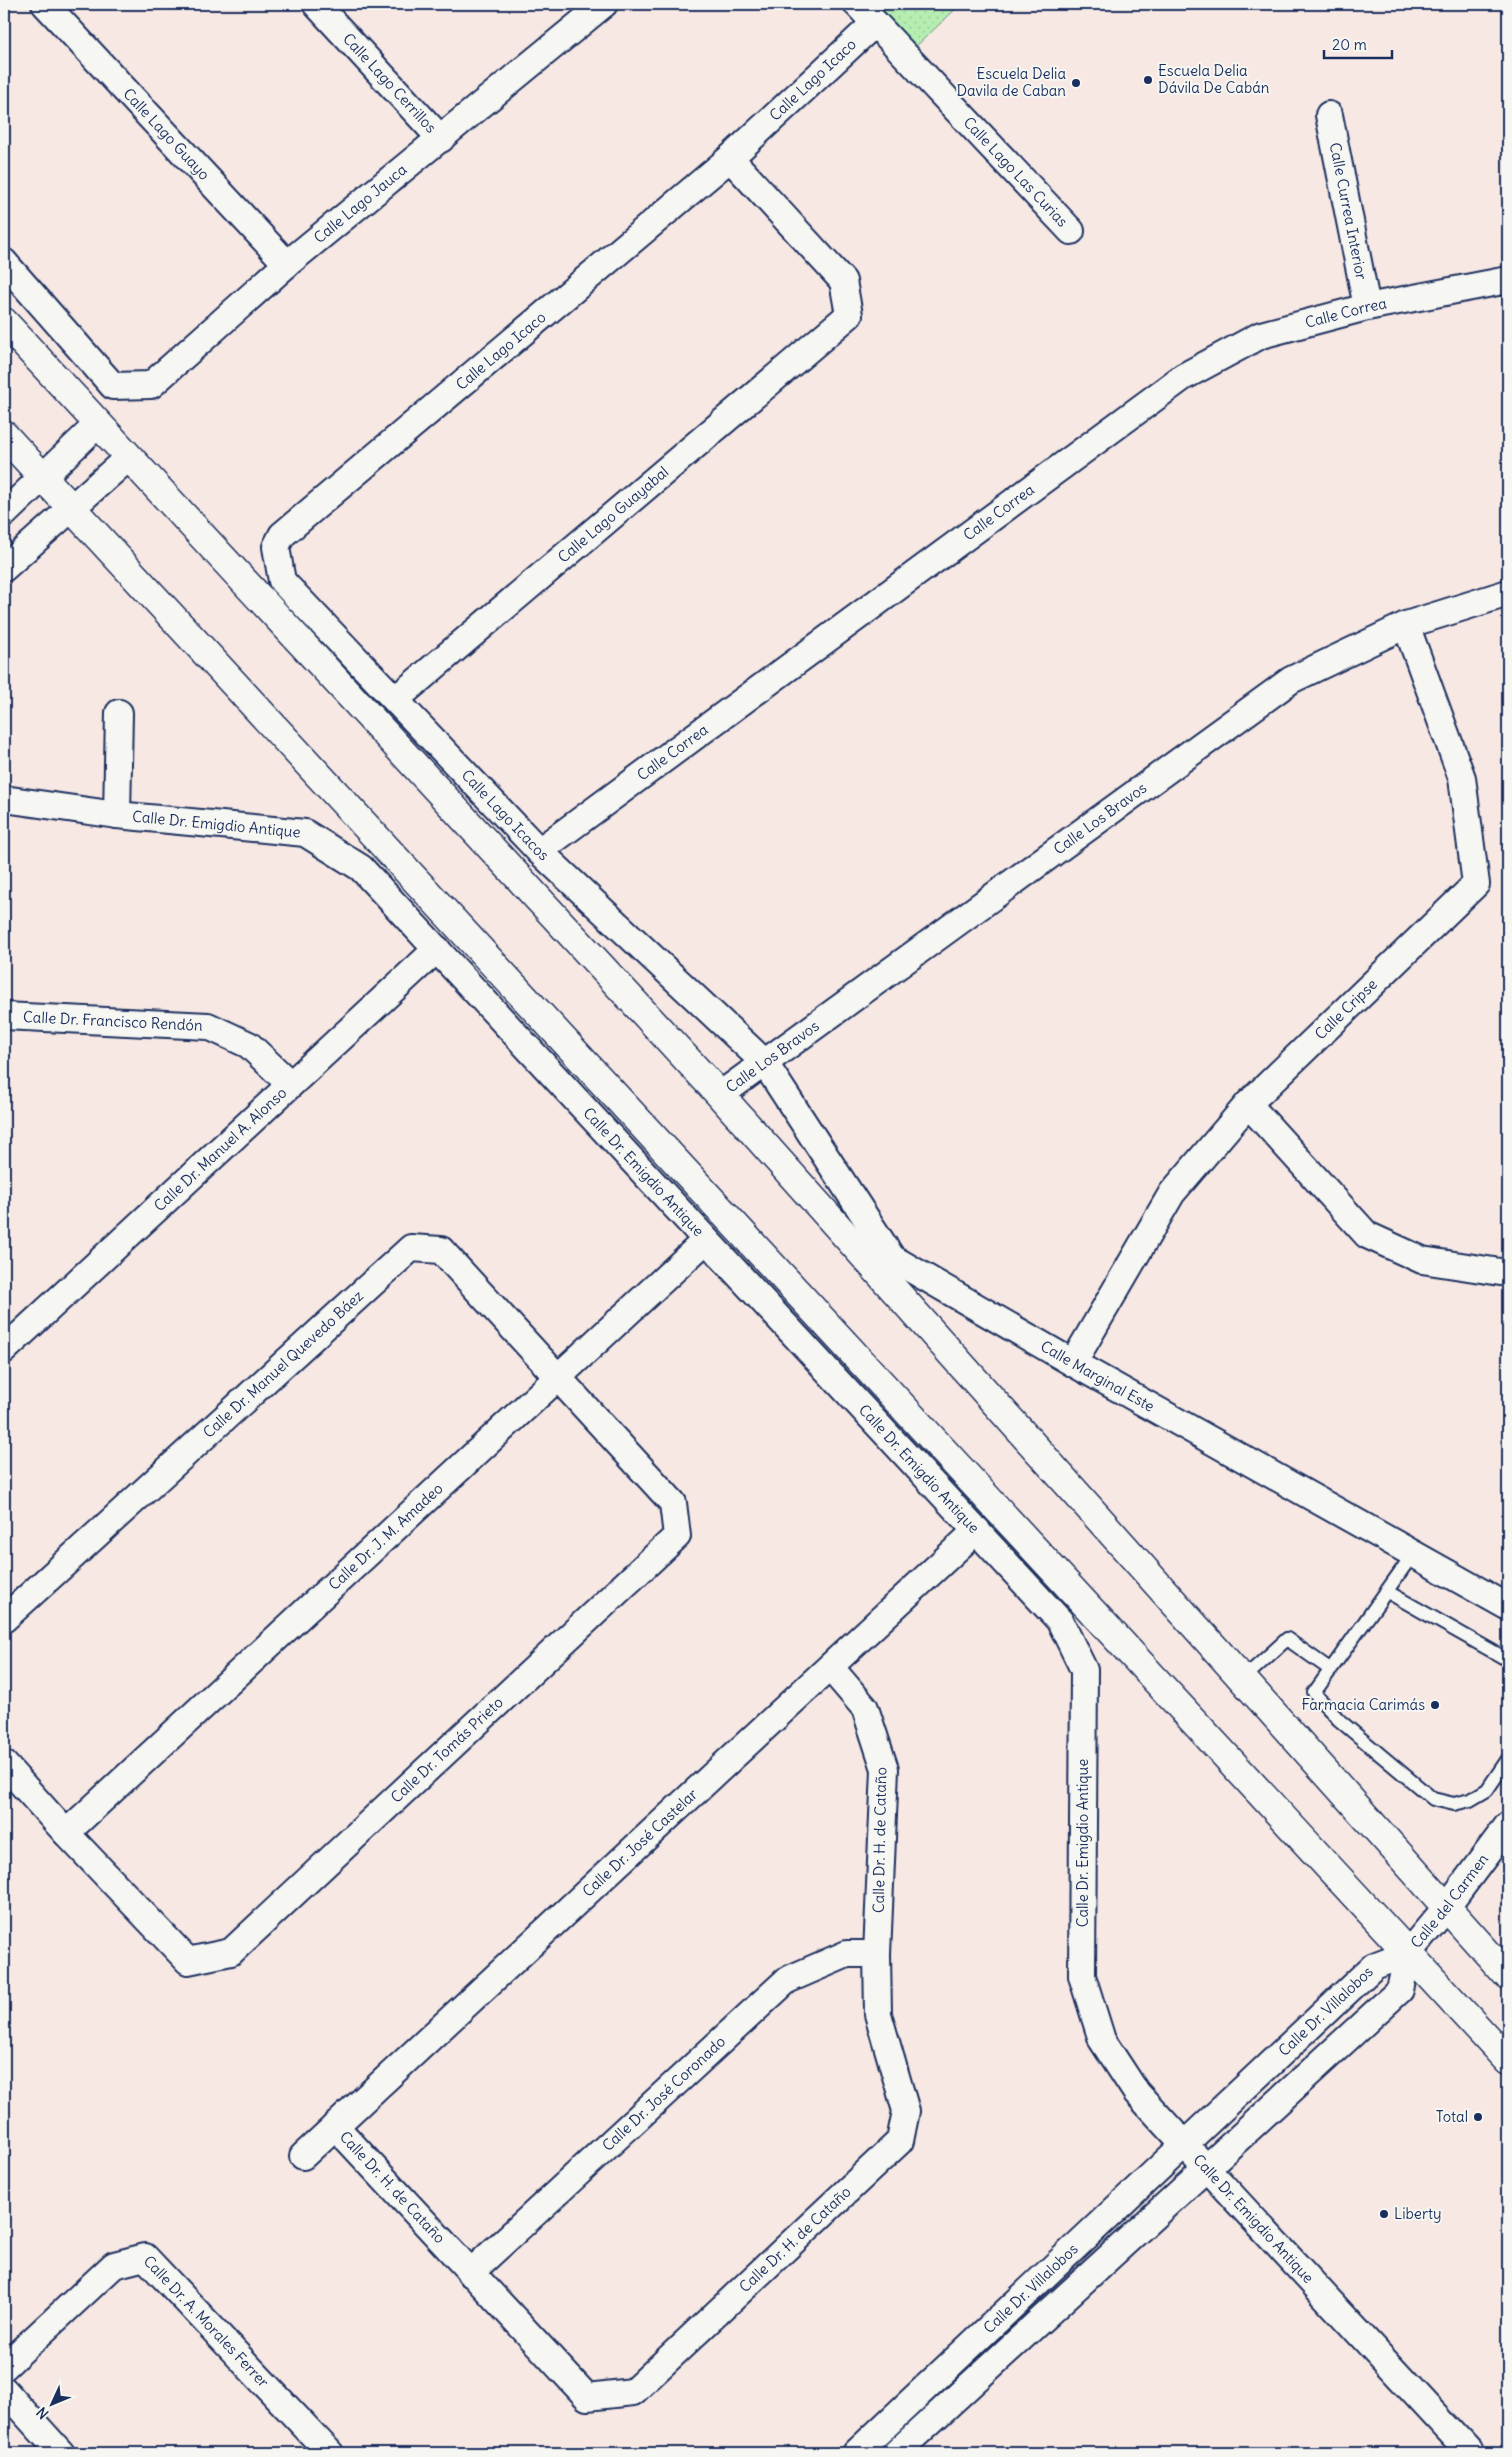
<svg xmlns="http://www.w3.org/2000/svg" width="1512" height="2457" viewBox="0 0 1512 2457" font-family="Delius,sans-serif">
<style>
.grass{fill:url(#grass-dots);stroke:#688e87}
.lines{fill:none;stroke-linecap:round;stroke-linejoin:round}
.lane-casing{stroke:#1b2f5e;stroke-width:16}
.street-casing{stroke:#1b2f5e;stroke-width:30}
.secondary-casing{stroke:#1b2f5e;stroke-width:31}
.lane{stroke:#f6f6f2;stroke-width:12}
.street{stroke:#f6f6f2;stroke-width:26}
.secondary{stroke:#f6f6f2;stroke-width:28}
.poi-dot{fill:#1b2f5e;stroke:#f6f6f2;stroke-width:2}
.labels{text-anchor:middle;stroke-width:4;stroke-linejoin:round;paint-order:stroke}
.poi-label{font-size:15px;fill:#1b2f5e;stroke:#f6f6f2;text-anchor:end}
.street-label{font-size:15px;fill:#1b2f5e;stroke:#f6f6f2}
</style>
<defs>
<pattern id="grass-dots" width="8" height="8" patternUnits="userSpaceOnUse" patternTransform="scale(1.25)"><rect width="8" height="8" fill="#b6edb0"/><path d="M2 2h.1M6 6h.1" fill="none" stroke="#9ccc9a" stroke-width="1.8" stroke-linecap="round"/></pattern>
</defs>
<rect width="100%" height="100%" fill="#f7e8e3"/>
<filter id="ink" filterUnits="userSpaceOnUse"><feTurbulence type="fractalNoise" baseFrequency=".02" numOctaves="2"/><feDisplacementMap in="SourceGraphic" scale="10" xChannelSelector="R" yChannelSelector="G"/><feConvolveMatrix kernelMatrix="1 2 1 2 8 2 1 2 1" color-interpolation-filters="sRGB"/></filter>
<g filter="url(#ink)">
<path class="grass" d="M 871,4 L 961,4 L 913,49 Z"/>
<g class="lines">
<g class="lane-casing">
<path id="lane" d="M 1413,1554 L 1314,1693 L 1339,1720 L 1433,1799 L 1454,1804 L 1470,1800 L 1487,1790 L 1508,1759
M 1386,1591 L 1508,1660
M 1243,1679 L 1287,1639 L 1331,1670"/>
</g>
<g class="street-casing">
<g id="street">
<path id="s1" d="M 45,4 L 287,264"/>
<path id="s2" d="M 316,4 L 441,139"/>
<path id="s3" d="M 857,4 L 1071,231"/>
<path id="s4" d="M 875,23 L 730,158 L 282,535 L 276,547 L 282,581 L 539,851 L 764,1062 L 892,1258 L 1073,1363 L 1508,1607"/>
<path id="s5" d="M 1329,115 L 1367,307"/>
<path id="s6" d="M 4,262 L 113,386 L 151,385 L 287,264 L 604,4"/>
<path d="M 4,514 L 98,424"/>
<path d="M 4,568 L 129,457"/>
<path id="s7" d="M 396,699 L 849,315 L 843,281 L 730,158"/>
<path id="s8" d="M 4,799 L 117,815 L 305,833 L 361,868 L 1060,1621 L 1084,1670 L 1082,1976 L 1102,2040 L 1136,2092 L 1470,2453"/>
<path d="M 117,815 L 119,713"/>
<path id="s9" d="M 539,851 L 1183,377 L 1261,335 L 1367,307 L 1508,280"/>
<path id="s10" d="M 4,1016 L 208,1026 L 249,1045 L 290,1084"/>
<path id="s11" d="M 720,1095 L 1291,680 L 1406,625 L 1508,593"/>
<path d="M 1248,1104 L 1367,1235 L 1422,1260 L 1507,1273"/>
<path id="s12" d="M 4,1350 L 437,949"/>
<path id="s13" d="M 1073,1363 L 1172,1193 L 1248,1104 L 1476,884 L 1462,778 L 1406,625"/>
<path id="s14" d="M 4,1619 L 411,1248 L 441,1250 L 673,1503 L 677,1536 L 231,1952 L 188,1961 L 66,1833 L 4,1764"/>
<path id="s15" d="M 66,1833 L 706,1240"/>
<path id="s16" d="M 335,2126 L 587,2397 L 633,2392 L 900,2141 L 906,2111 L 878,2014 L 877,1954 L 885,1769 L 865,1708 L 830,1667"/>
<path id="s17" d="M 303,2156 L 977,1530"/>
<path id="s18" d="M 470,2273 L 787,1980 L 847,1954 L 877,1954"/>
<path id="s19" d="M 4,2367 L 114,2265 L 145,2257 L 330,2453"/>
<path d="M 4,2390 L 61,2453"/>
<path id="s20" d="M 856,2453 L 1374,1966 L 1408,1953 L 1446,1908 L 1508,1825"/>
<path d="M 896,2453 L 1400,1990 L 1408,1953"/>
</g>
</g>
<g class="secondary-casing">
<path id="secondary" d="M 4,322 L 720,1095 L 1508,1976
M 4,435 L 1508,2061"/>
</g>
<use href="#lane" class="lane"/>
<use href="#street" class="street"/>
<use href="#secondary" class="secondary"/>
</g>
</g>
<g class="poi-dot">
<circle cx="1148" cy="80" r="5"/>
<circle cx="1076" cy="83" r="5"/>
<circle cx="1435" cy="1705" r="5"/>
<circle cx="1478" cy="2117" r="5"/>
<circle cx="1384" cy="2214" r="5"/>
</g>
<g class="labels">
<g class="poi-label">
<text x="1158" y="76" text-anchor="start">Escuela Delia<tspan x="1158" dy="17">Dávila De Cabán</tspan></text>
<text x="1066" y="79">Escuela Delia<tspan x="1066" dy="17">Davila de Caban</tspan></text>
<text x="1425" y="1710">Farmacia Carimás</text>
<text x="1468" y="2122">Total</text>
<text x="1394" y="2219" text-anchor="start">Liberty</text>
</g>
<g class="street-label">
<text transform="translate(813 80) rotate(-43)" y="5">Calle Lago Icaco</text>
<text dy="5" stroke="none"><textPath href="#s2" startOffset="108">Calle Lago Cerrillos</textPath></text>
<text dy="5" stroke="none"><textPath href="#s1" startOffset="178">Calle Lago Guayo</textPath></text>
<text dy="5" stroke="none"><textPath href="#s3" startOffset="231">Calle Lago Las Curias</textPath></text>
<text dy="5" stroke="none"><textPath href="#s6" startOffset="480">Calle Lago Jauca</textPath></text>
<text dy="5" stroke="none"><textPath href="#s5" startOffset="98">Calle Currea Interior</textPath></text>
<text dy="5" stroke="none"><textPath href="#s9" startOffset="976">Calle Correa</textPath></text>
<text transform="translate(501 351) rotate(-40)" y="5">Calle Lago Icaco</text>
<text dy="5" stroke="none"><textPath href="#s9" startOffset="571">Calle Correa</textPath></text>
<text dy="5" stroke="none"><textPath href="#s7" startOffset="285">Calle Lago Guayabal</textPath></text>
<text dy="5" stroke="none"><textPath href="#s9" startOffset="166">Calle Correa</textPath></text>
<text dy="5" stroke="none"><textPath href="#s4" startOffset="1155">Calle Lago Icacos</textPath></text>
<text dy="5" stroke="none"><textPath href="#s11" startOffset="470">Calle Los Bravos</textPath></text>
<text dy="5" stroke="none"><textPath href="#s8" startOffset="214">Calle Dr. Emigdio Antique</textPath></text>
<text dy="5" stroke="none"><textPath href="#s13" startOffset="450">Calle Cripse</textPath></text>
<text dy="5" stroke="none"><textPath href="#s10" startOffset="109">Calle Dr. Francisco Rendón</textPath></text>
<text dy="5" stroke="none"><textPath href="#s11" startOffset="65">Calle Los Bravos</textPath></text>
<text dy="5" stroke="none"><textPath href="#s12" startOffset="295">Calle Dr. Manuel A. Alonso</textPath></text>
<text dy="5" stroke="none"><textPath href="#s8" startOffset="784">Calle Dr. Emigdio Antique</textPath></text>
<text dy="5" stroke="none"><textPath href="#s14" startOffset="378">Calle Dr. Manuel Quevedo Báez</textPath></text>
<text dy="5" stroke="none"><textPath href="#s4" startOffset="1984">Calle Marginal Este</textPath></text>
<text dy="5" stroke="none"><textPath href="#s8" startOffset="1189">Calle Dr. Emigdio Antique</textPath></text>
<text dy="5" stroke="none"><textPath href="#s15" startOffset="436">Calle Dr. J. M. Amadeo</textPath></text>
<text transform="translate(447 1750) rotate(-43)" y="5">Calle Dr. Tomás Prieto</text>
<text transform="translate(880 1840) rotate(-89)" y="5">Calle Dr. H. de Cataño</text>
<text dy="5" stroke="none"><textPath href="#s17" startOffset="460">Calle Dr. José Castelar</textPath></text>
<text transform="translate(1083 1843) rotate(-90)" y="5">Calle Dr. Emigdio Antique</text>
<text dy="5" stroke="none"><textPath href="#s20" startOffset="814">Calle del Carmen</textPath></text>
<text dy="5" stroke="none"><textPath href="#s20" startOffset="645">Calle Dr. Villalobos</textPath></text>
<text dy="5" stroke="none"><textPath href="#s18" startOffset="264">Calle Dr. José Coronado</textPath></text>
<text dy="5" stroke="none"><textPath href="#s16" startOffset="84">Calle Dr. H. de Cataño</textPath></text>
<text dy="5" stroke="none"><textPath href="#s8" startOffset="2059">Calle Dr. Emigdio Antique</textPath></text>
<text dy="5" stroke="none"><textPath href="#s16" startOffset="639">Calle Dr. H. de Cataño</textPath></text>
<text dy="5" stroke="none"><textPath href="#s20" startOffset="240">Calle Dr. Villalobos</textPath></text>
<text dy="5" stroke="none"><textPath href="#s19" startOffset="271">Calle Dr. A. Morales Ferrer</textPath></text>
</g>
</g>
<rect width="1512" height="2457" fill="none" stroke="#f6f6f2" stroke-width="20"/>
<rect x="10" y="10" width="1492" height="2437" fill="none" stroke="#1b2f5e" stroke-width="2" filter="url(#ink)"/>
<g transform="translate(52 2404) rotate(226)" stroke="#f6f6f2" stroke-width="4" paint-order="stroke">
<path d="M0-4L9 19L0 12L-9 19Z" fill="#1b2f5e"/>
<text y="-8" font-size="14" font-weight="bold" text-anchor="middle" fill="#1b2f5e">N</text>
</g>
<path d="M1324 50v8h68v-8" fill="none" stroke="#1b2f5e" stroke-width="2.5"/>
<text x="1332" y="50" font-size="15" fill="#1b2f5e" stroke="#f6f6f2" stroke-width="4" paint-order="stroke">20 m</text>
</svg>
